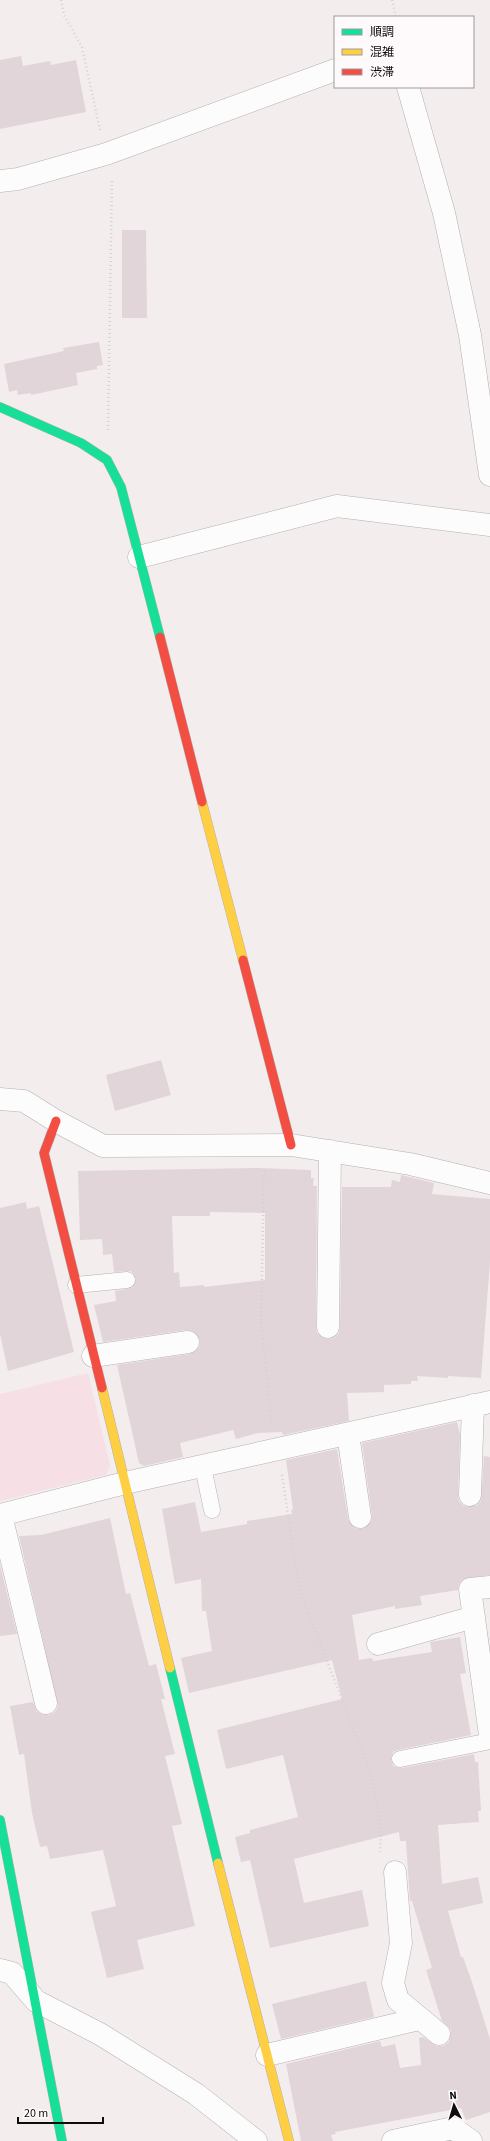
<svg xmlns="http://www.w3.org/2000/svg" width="490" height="2141" viewBox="0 0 490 2141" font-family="'Source Sans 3','Noto Sans JP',sans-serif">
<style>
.green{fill:#f6e0e6}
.building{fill:#e1d5d9;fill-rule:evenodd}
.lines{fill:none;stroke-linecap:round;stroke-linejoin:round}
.lane-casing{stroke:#b4b0b1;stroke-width:17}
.street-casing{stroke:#b4b0b1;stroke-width:23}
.fast-casing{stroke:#b4b0b1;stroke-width:10}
.slow-casing{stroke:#b4b0b1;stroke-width:10}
.jam-casing{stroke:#b4b0b1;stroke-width:10}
.path{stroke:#d3d2d2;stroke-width:2.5;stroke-dasharray:1 3;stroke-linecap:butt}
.lane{stroke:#fdfcfc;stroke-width:16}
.street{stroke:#fdfcfc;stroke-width:22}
.fast{stroke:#16e098;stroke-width:9}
.slow{stroke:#ffcf43;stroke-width:9}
.jam{stroke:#f24e42;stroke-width:9}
</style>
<rect width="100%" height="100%" fill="#f3edee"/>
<path class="green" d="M 88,1373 L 110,1465 L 106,1475 L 0,1501 L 0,1394 Z"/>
<path class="building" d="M 21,56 L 23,66 L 50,61 L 51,65 L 76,60 L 86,112 L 0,129 L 0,60 Z
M 122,230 L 146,230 L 147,318 L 122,318 Z
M 99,342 L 103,365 L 97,366 L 97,369 L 76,373 L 78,385 L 31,395 L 31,393 L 18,395 L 17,390 L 9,392 L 4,364 L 64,351 L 63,348 Z
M 161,1060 L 171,1095 L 115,1111 L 106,1075 Z
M 260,1168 L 311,1170 L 311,1178 L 314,1178 L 313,1186 L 317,1186 L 316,1327 L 317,1333 L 327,1339 L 334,1338 L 339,1333 L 340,1327 L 342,1187 L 391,1187 L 392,1180 L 400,1182 L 401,1175 L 434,1183 L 432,1194 L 490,1199 L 490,1262 L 481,1378 L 448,1376 L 448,1378 L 417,1376 L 418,1381 L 411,1381 L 411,1384 L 384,1385 L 384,1392 L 347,1393 L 349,1421 L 283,1435 L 282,1432 L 258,1433 L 236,1439 L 233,1430 L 180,1443 L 183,1457 L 144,1466 L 139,1463 L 117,1365 L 190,1354 L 199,1347 L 200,1340 L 193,1331 L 186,1330 L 103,1342 L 94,1305 L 116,1301 L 115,1291 L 132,1288 L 136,1279 L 131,1271 L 114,1272 L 112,1254 L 103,1255 L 102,1239 L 80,1240 L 78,1171 ZM 210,1212 L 265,1213 L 265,1280 L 204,1287 L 204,1285 L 180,1287 L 179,1272 L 174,1273 L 172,1216 L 210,1216 Z
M 26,1202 L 27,1209 L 39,1206 L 74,1352 L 8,1371 L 0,1334 L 0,1208 Z
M 457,1422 L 460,1435 L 458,1495 L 459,1501 L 464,1506 L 476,1506 L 481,1501 L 484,1456 L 490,1457 L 490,1575 L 463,1579 L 459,1584 L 458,1590 L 420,1596 L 422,1605 L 395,1609 L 395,1606 L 352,1615 L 359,1660 L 372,1658 L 373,1661 L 432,1652 L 430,1642 L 460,1637 L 466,1673 L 460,1674 L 471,1735 L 398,1750 L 393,1752 L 391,1760 L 393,1766 L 402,1768 L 474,1754 L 475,1762 L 478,1762 L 481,1811 L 478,1811 L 479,1822 L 438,1825 L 442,1884 L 478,1877 L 483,1903 L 448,1911 L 461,1957 L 463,1957 L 472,1982 L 490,2039 L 490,2112 L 466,2120 L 461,2108 L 335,2132 L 336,2134 L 331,2135 L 333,2141 L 301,2141 L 286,2064 L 380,2041 L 382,2047 L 395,2044 L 400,2068 L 421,2065 L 419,2038 L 423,2037 L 437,2046 L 443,2046 L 449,2042 L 451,2030 L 442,2021 L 426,1970 L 432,1968 L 412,1901 L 410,1901 L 406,1841 L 400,1841 L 399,1832 L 294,1859 L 304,1903 L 362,1890 L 369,1926 L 270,1948 L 250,1860 L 241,1862 L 235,1837 L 250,1833 L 250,1830 L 298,1817 L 283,1755 L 226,1769 L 217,1730 L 342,1699 L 332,1660 L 189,1693 L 181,1658 L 212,1651 L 206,1611 L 202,1611 L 201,1579 L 175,1584 L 162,1509 L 195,1502 L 201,1532 L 247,1524 L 247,1521 L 292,1514 L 291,1510 L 293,1509 L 286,1460 L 337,1449 L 348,1519 L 355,1528 L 362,1529 L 371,1522 L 372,1516 L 362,1443 Z
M 110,1518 L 126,1594 L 130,1593 L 149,1666 L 156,1664 L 165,1699 L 161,1699 L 175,1754 L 165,1756 L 182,1824 L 172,1826 L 195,1926 L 137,1940 L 144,1969 L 107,1978 L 91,1912 L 116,1906 L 103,1850 L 50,1859 L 47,1846 L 40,1847 L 32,1813 L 24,1754 L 19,1755 L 10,1706 L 33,1702 L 37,1712 L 49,1715 L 55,1712 L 58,1706 L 19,1536 L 41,1535 Z
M 0,1565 L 17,1634 L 0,1636 Z
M 366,1981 L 374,2017 L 281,2039 L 272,2004 Z"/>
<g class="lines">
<g class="lane-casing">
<path id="lane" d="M 76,1285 L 127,1280
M 203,1467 L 212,1510
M 400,1759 L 490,1741"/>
</g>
<g class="street-casing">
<path id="street" d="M 408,87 L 444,213 L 470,335 L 490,475
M 0,181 L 18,179 L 106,154 L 335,70
M 139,557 L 337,506 L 490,525
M 0,1099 L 24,1101 L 56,1121 L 103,1146 L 291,1145 L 410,1164 L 490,1183
M 328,1327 L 330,1151
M 93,1356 L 188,1342
M 348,1434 L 360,1517
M 470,1495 L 473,1405
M 0,1515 L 125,1483 L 490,1402
M 1,1515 L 46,1703
M 490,1587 L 470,1589 L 490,1735
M 378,1644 L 474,1617
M 395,1872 L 401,1943 L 393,1983 L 398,2000 L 439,2034
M 0,1970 L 12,1973 L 36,2001 L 100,2034 L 196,2094 L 256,2141
M 267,2055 L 419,2019
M 393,2141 L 453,2128 L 471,2141"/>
</g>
<g class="fast-casing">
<path id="fast" d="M 0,407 L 81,443 L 107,460 L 121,487 L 160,637
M 170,1668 L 218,1863
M 0,1820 L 62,2141"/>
</g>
<g class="slow-casing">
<path id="slow" d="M 202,802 L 243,960
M 102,1388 L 170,1668
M 218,1863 L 289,2141"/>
</g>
<g class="jam-casing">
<path id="jam" d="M 160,637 L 202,802
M 243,960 L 291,1145
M 56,1121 L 44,1153 L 102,1388"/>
</g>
<path class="path" d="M 61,0 L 64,15 L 82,47 L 100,130
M 392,0 L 396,17
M 108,430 L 112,179
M 264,1171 L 261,1325 L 272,1425
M 282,1475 L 297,1576 L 305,1605 L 373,1778 L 381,1835 L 380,1852"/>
<use href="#lane" class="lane"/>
<use href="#street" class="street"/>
<use href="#fast" class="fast"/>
<use href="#slow" class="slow"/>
<use href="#jam" class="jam"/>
</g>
<rect x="334" y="16" width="140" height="72" fill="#fefafb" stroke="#9e9b9c"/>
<rect x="342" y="29" width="20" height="6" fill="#16e098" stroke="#9e9b9c"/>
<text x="370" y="36" font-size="12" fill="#0f0c0d">順調</text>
<rect x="342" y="49" width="20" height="6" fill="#ffcf43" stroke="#9e9b9c"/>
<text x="370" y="56" font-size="12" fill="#0f0c0d">混雑</text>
<rect x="342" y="69" width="20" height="6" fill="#f24e42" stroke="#9e9b9c"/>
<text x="370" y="76" font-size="12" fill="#0f0c0d">渋滞</text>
<g transform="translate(454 2105) rotate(355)" stroke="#fefafb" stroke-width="3" paint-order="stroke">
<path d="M0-3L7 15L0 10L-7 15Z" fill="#0f0c0d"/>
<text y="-6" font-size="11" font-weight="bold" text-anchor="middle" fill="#0f0c0d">N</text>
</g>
<path d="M18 2117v6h85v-6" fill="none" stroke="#0f0c0d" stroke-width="2"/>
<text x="24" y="2117" font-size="12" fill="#0f0c0d" stroke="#fefafb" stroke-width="3" paint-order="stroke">20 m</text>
</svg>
